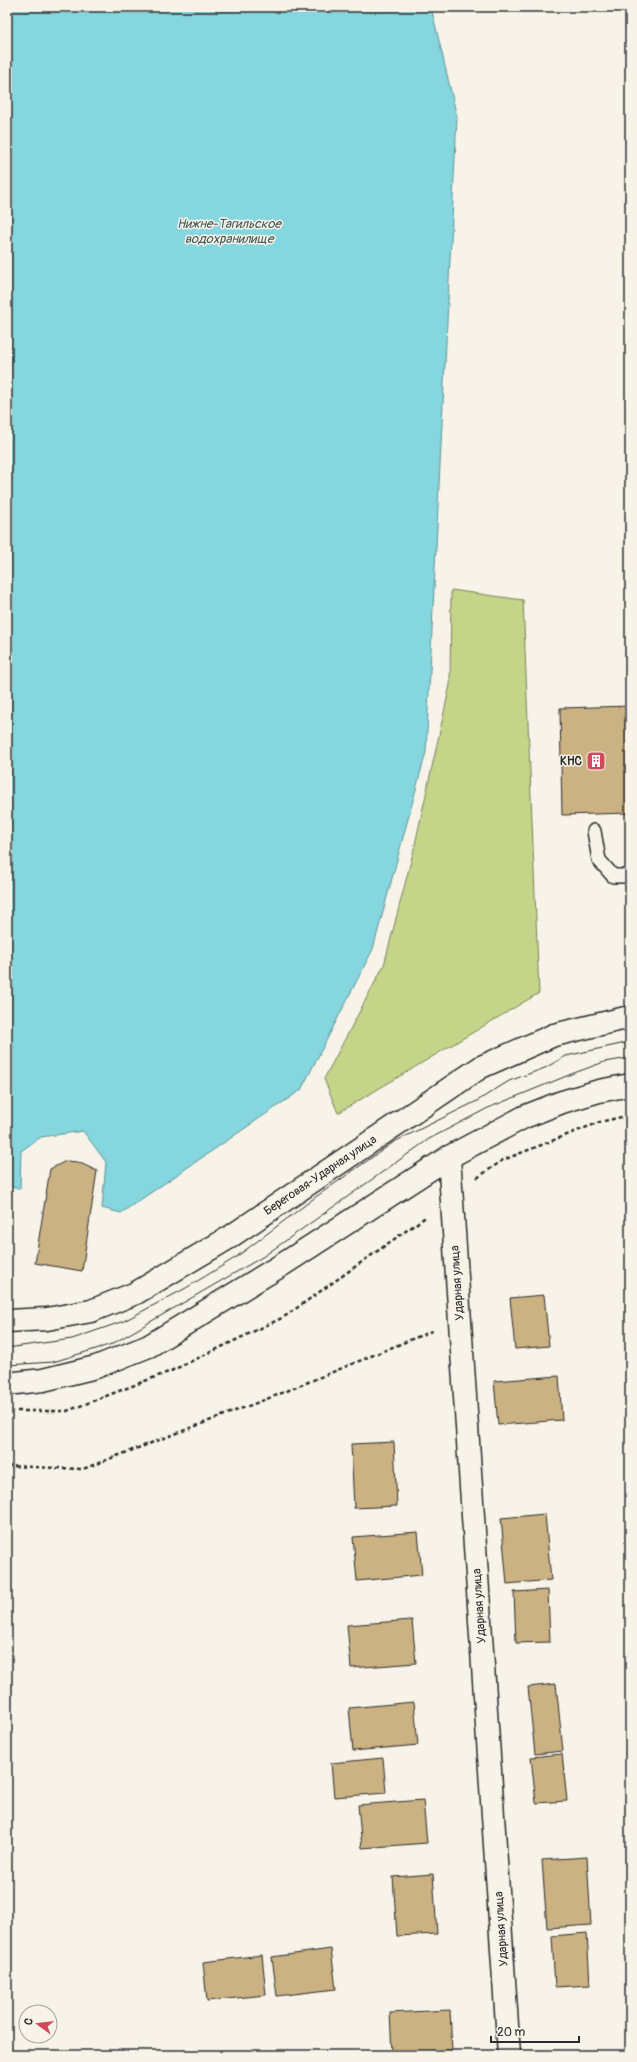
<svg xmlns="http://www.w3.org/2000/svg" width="637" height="2062" viewBox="0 0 637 2062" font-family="Pangolin,sans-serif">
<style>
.green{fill:#c4d589;stroke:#78805a}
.water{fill:#85d6de;stroke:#619296}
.building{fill:#cbb282;stroke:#2b2b2b}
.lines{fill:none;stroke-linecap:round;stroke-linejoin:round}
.service-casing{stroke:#2b2b2b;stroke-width:16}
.minor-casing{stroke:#2b2b2b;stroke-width:25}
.secondary-casing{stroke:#2b2b2b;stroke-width:25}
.path{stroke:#2b2b2b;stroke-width:2.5;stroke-dasharray:4 3;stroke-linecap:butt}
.service{stroke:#f7f3e8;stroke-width:13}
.minor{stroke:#f7f3e8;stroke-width:22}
.secondary{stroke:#f7f3e8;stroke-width:22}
.tram{stroke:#2b2b2b;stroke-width:1}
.labels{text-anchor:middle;stroke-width:3;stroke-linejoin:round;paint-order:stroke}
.poi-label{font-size:12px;font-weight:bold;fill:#2b2b2b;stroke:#f7f3e8;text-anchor:end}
.street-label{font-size:12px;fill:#2b2b2b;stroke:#f7f3e8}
.water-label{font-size:13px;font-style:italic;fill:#425658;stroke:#f7f3e8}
</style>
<rect width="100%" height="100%" fill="#f7f3e8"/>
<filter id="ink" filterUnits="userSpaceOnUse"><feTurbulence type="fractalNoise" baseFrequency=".025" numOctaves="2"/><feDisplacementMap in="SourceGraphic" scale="8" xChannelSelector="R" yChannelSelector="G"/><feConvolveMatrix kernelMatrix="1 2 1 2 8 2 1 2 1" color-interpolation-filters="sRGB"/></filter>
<g filter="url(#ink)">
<path class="green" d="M 451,590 L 523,600 L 539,993 L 338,1113 L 324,1079 L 384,965 L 414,849 L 450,685 Z"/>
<path class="water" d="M 7,7 L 431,7 L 457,117 L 426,752 L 373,949 L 301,1090 L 121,1213 L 102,1208 L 106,1162 L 83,1131 L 41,1137 L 21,1151 L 20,1189 L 7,1186 Z"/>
<path class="building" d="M 630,706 L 630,813 L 562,815 L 560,708 Z
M 66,1161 L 78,1162 L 97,1171 L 82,1271 L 35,1263 L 50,1169 Z
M 544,1295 L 549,1346 L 515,1349 L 510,1298 Z
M 559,1376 L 562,1420 L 498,1425 L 494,1381 Z
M 394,1442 L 397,1506 L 354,1508 L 351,1444 Z
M 545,1514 L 551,1580 L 507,1584 L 501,1518 Z
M 418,1532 L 422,1575 L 357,1581 L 353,1537 Z
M 548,1590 L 550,1642 L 516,1643 L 514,1592 Z
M 412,1620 L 416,1663 L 351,1668 L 347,1625 Z
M 556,1684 L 563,1751 L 535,1754 L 528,1687 Z
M 414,1702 L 418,1745 L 353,1751 L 349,1708 Z
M 562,1754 L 567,1801 L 536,1803 L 531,1757 Z
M 383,1758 L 386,1793 L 334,1797 L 331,1763 Z
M 423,1800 L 427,1843 L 362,1848 L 358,1805 Z
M 587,1857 L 591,1925 L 547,1928 L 542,1860 Z
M 433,1874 L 437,1934 L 397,1936 L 393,1877 Z
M 587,1933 L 590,1985 L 555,1987 L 552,1936 Z
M 331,1949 L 336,1989 L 277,1996 L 272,1957 Z
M 262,1955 L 266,1995 L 207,2001 L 203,1962 Z
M 450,2010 L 452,2050 L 392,2053 L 390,2013 Z"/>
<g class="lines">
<g class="service-casing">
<path id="service" d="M 594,831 L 599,860 L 613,876 L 630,876"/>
</g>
<g class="minor-casing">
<path id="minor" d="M 449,1157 L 509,2055"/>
</g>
<g class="secondary-casing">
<path id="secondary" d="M 7,1321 L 47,1319 L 91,1311 L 136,1293 L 230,1237 L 481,1067 L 554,1035 L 630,1017
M 7,1384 L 43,1380 L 96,1367 L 149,1346 L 285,1263 L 449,1157 L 524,1117 L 562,1102 L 599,1091 L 630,1085"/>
</g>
<path class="path" d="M 477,1178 L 503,1160 L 600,1122 L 630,1115
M 17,1411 L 67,1411 L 171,1371 L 284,1317 L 427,1216
M 7,1466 L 83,1469 L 277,1395 L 434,1330"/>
<use href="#service" class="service"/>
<use href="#minor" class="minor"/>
<use href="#secondary" class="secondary"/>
<path class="tram" d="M 7,1348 L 72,1339 L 124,1321 L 186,1288 L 235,1258 L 317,1196 L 394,1142 L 477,1101 L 509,1081 L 545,1068 L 566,1056 L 630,1042
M 7,1365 L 53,1362 L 112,1344 L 264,1256 L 429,1139 L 488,1108 L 574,1073 L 604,1062 L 630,1058"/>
</g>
</g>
<defs>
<g id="building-square" transform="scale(1)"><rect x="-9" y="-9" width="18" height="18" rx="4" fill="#d1495b" stroke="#f7f3e8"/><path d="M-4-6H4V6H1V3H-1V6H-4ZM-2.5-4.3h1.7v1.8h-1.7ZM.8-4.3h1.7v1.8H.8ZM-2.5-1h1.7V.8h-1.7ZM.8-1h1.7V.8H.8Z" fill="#fff"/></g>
</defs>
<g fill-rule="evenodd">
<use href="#building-square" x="596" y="761"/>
</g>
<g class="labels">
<g class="poi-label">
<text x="582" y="765">КНС</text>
</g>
<g class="street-label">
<text transform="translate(320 1175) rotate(-34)" y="4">Береговая-Ударная улица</text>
<text transform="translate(457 1283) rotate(-94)" y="4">Ударная улица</text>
<text transform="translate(479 1606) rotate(-94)" y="4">Ударная улица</text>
<text transform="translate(501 1929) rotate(-94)" y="4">Ударная улица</text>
</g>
<g class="water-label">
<text x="229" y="228">Нижне-Тагильское<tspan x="229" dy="15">водохранилище</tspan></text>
</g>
</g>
<rect width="637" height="2062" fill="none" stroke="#f7f3e8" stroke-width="24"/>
<rect x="12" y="12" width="613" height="2038" fill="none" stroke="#2b2b2b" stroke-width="1.5" filter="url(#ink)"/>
<g transform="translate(38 2024) rotate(285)"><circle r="19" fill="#f7f3e8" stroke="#a5a39c"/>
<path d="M0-3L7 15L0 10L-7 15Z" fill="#d1495b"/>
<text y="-6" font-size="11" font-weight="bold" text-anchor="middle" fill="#2b2b2b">С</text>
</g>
<path d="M491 2036v6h88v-6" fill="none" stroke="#2b2b2b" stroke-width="2"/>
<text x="497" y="2036" font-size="12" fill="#2b2b2b" stroke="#f7f3e8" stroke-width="3" paint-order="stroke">20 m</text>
</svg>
